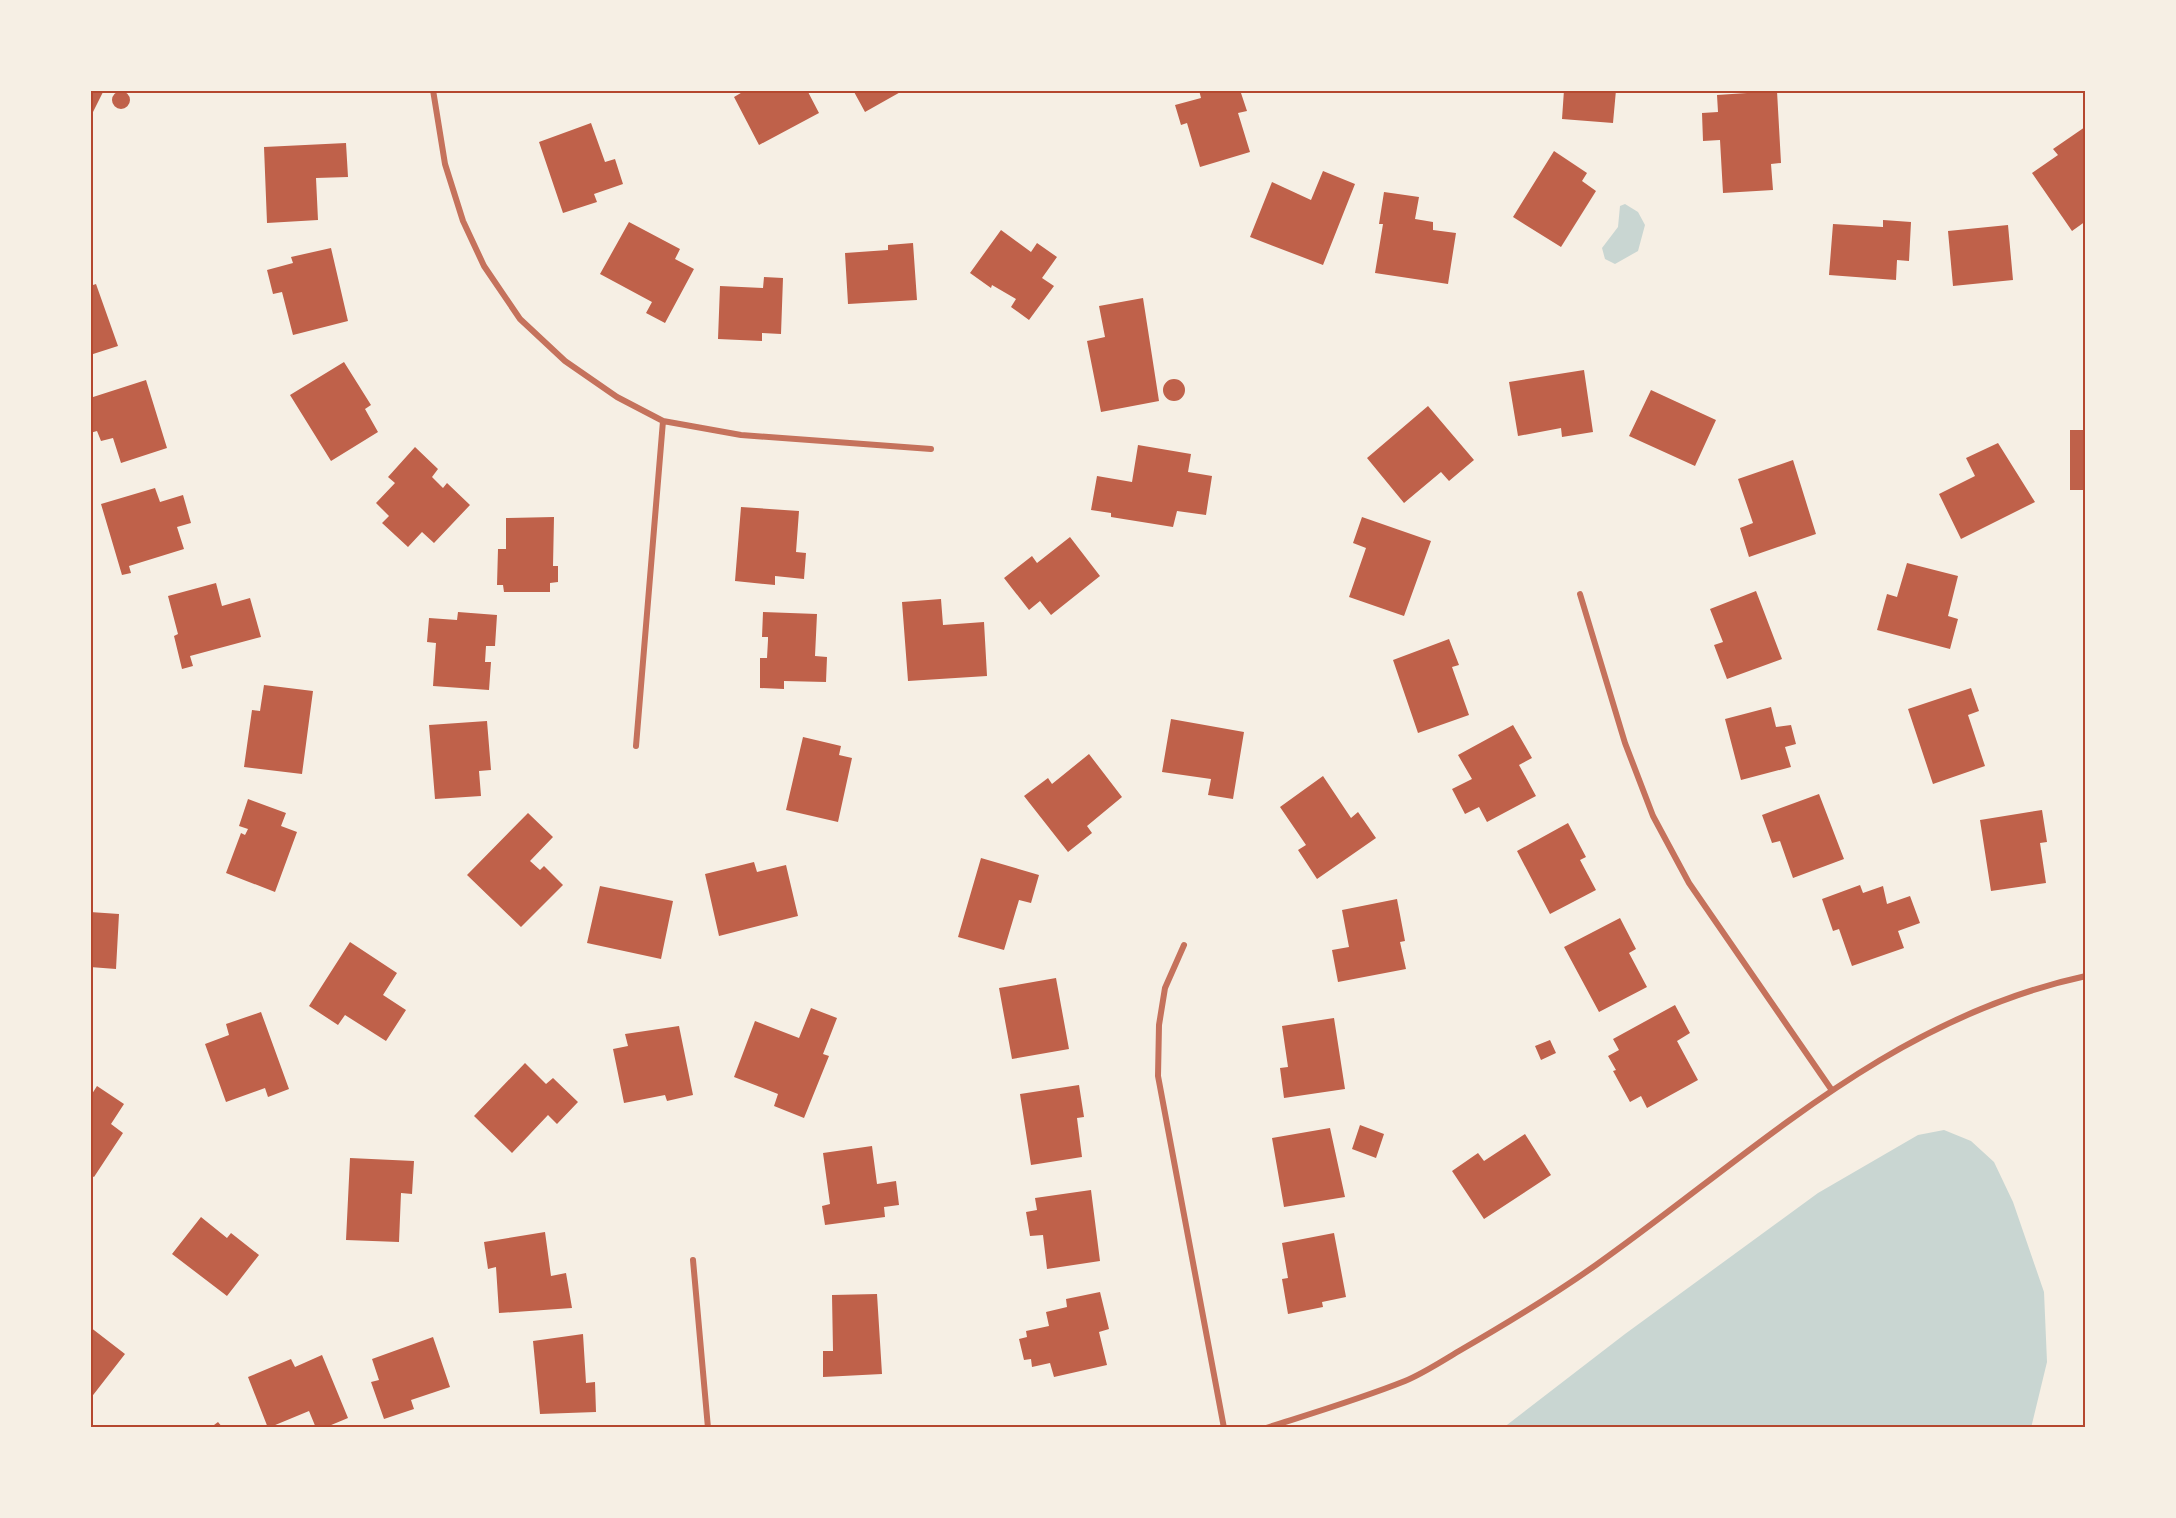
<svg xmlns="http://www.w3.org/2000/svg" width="2176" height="1518" viewBox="0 0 2176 1518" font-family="Manrope,sans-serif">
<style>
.water{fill:#c9d6d2}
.building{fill:#bf614a}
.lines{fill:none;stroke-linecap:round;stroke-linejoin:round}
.minor{stroke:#c5725c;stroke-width:6}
.neatline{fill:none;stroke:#b5482f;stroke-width:2}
</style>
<rect width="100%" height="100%" fill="#f6efe4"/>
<path class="water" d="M 1625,204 L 1638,212 L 1645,225 L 1638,251 L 1615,264 L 1605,259 L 1602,248 L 1618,227 L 1620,206 Z
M 1944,1130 L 1971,1141 L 1994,1162 L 2013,1202 L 2044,1292 L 2047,1362 L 2031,1428 L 1503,1428 L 1625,1334 L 1818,1193 L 1918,1135 Z"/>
<path class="building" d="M 90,90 L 104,90 L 90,118 Z
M 746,90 L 807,90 L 819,113 L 759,145 L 734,97 Z
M 853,90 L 904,90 L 865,112 Z
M 1199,90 L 1240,90 L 1247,111 L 1238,113 L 1250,152 L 1200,167 L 1187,123 L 1181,125 L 1175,105 L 1201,98 Z
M 1564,90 L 1616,90 L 1613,123 L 1562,119 Z
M112 100a9 9 0 1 1 18 0a9 9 0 1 1-18 0Z
M 1777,91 L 1781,163 L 1771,164 L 1773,190 L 1723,193 L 1720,140 L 1703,141 L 1702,113 L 1718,112 L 1717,95 Z
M 591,123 L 605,162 L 615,159 L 623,184 L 594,194 L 597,202 L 563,213 L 539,142 Z
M 2085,127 L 2086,221 L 2072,231 L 2032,173 L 2058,155 L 2053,149 Z
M 346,143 L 348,177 L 316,178 L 318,220 L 267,223 L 264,147 Z
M 1554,151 L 1587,173 L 1582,181 L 1596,191 L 1561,247 L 1513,217 Z
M 1323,171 L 1355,184 L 1323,265 L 1250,237 L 1272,182 L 1311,200 Z
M 1384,192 L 1419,197 L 1415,219 L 1433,222 L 1433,230 L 1456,233 L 1448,284 L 1375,273 L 1383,224 L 1379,224 Z
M 1883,220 L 1911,222 L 1909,261 L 1897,260 L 1896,280 L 1829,275 L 1833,224 L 1883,227 Z
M 629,222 L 680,249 L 675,259 L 694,269 L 665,323 L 646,313 L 652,302 L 600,274 Z
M 2008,225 L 2013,280 L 1953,286 L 1948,231 Z
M 1001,230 L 1031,252 L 1037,243 L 1057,257 L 1042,278 L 1054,286 L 1029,320 L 1011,307 L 1016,299 L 992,285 L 991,288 L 970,273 Z
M 913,243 L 917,300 L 848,304 L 845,253 L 888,250 L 888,245 Z
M 331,248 L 348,321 L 293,335 L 282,292 L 273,294 L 267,270 L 293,263 L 291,257 Z
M 764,277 L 783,278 L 781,334 L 762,333 L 762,341 L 718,339 L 720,286 L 763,288 Z
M 96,284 L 118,346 L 90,355 L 90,286 Z
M 1143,298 L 1159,401 L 1101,412 L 1087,341 L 1105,337 L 1099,306 Z
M 344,362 L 371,405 L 365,409 L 378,432 L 331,461 L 290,395 Z
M 1584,370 L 1593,432 L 1562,437 L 1561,428 L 1518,436 L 1509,382 Z
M1163 390a11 11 0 1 1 22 0a11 11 0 1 1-22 0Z
M 146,380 L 167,448 L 121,463 L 113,438 L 101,441 L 97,431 L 90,433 L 90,398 Z
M 1651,390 L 1716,420 L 1695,466 L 1629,436 Z
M 1428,406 L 1474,460 L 1449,481 L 1441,472 L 1404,503 L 1367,458 Z
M 2070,430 L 2086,430 L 2086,490 L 2070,490 Z
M 1998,443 L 2035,502 L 1961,539 L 1939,494 L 1975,476 L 1966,458 Z
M 1138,445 L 1191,454 L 1188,472 L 1212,476 L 1206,515 L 1177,511 L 1173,527 L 1111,517 L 1111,513 L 1091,510 L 1097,476 L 1132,482 Z
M 415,447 L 438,469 L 432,477 L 443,488 L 447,483 L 470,505 L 434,543 L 422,532 L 408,547 L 382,523 L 389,516 L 376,503 L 395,483 L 388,477 Z
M 1793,460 L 1816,534 L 1749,557 L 1740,528 L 1753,523 L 1738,479 Z
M 155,488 L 160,502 L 183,495 L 191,523 L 177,527 L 184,549 L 129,566 L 131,573 L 122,575 L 101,504 Z
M 741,507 L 799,511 L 796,552 L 806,553 L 804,579 L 775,576 L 775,585 L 735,581 Z
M 554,517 L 553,566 L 558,566 L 558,582 L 550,583 L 550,592 L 504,592 L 503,585 L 497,585 L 498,549 L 506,549 L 506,518 Z
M 1362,517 L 1431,541 L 1404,616 L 1349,597 L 1366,548 L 1353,543 Z
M 1070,537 L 1100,576 L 1051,615 L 1040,601 L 1029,610 L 1004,578 L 1032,556 L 1037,563 Z
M 1907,563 L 1958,576 L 1948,616 L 1958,619 L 1950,649 L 1877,630 L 1887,594 L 1897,597 Z
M 216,583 L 222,606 L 250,598 L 261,637 L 190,656 L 193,666 L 182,669 L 174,636 L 178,634 L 168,596 Z
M 1756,591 L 1782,659 L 1727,679 L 1714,645 L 1723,642 L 1710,609 Z
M 941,599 L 943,625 L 984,622 L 987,676 L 908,681 L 902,602 Z
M 458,612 L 497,615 L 495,646 L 486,646 L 485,662 L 491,662 L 489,690 L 433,686 L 436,643 L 427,642 L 429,618 L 457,620 Z
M 763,612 L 817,614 L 815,656 L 827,657 L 826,682 L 784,681 L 784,689 L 760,688 L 760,658 L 767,658 L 768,640 L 768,637 L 762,637 Z
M 1449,639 L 1459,665 L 1452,667 L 1469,715 L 1418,733 L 1393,660 Z
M 264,685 L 313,691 L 302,774 L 244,767 L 252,710 L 260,711 Z
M 1971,688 L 1979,711 L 1968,715 L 1985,766 L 1933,784 L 1908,709 Z
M 1771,707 L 1776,727 L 1791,725 L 1796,744 L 1785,747 L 1791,767 L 1741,780 L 1725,719 Z
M 1171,719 L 1244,732 L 1233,799 L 1208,795 L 1211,779 L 1162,772 Z
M 487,721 L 491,770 L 479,771 L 481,796 L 435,799 L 429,725 Z
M 1513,725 L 1532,758 L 1519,765 L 1536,796 L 1487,822 L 1479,807 L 1465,814 L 1452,789 L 1472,779 L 1458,755 Z
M 803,737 L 841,746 L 839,755 L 852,758 L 838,822 L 786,810 Z
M 1089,754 L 1122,797 L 1087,826 L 1092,833 L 1068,852 L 1024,796 L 1048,778 L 1052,784 Z
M 1323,776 L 1351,818 L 1358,812 L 1376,838 L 1317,879 L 1298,850 L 1306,845 L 1280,807 Z
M 1819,794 L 1844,859 L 1793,878 L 1780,841 L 1772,843 L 1762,815 Z
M 248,799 L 286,813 L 281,826 L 297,832 L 275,892 L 226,873 L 241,833 L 245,835 L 248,829 L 239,826 Z
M 2042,810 L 2047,842 L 2040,843 L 2046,883 L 1991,891 L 1980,820 Z
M 528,813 L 553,837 L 530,861 L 540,870 L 544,866 L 563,885 L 521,927 L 467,875 Z
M 1568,823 L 1586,857 L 1580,860 L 1596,890 L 1550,914 L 1517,851 Z
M 981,858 L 1039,875 L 1031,903 L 1019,900 L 1004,950 L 958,937 Z
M 754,862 L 757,872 L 786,865 L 798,916 L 719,936 L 705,874 Z
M 1860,885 L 1863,893 L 1883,886 L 1887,904 L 1910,896 L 1920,923 L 1898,931 L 1904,948 L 1852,966 L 1839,929 L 1833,931 L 1822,899 Z
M 600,886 L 673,901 L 661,959 L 587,943 Z
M 1397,899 L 1405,941 L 1400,942 L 1406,969 L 1338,982 L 1332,950 L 1349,947 L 1342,910 Z
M 90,912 L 119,914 L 116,969 L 90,967 Z
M 1620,918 L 1636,949 L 1629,953 L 1647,987 L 1599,1012 L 1564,947 Z
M 350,942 L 397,973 L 383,995 L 406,1010 L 386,1041 L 345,1015 L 338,1025 L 309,1006 Z
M 1056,978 L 1069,1049 L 1012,1059 L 999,988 Z
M 1675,1005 L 1690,1033 L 1677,1041 L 1698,1080 L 1647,1108 L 1641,1096 L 1630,1102 L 1613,1071 L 1616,1070 L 1608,1056 L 1619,1050 L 1613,1039 Z
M 811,1008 L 837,1018 L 823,1054 L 829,1056 L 804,1118 L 774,1106 L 778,1094 L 734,1077 L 755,1021 L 799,1038 Z
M 261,1012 L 289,1089 L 268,1097 L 265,1088 L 226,1102 L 205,1044 L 229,1035 L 226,1024 Z
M 1334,1018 L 1345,1089 L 1284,1098 L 1280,1068 L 1288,1067 L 1282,1026 Z
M 679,1026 L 693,1095 L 667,1101 L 665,1095 L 624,1103 L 613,1049 L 628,1046 L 625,1034 Z
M 1550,1040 L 1556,1053 L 1541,1060 L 1535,1046 Z
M 525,1063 L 546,1084 L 553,1078 L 578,1102 L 557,1124 L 548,1115 L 512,1153 L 474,1116 Z
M 1079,1085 L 1084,1117 L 1077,1118 L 1082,1157 L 1031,1165 L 1020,1094 Z
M 97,1086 L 124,1104 L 111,1124 L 123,1133 L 94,1177 L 90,1175 L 90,1097 Z
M 1360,1125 L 1384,1134 L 1376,1158 L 1352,1149 Z
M 1330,1128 L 1345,1197 L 1284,1207 L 1272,1138 Z
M 1525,1134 L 1551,1175 L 1484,1219 L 1452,1171 L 1478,1153 L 1484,1161 Z
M 872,1146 L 877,1184 L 896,1181 L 899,1205 L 884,1207 L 885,1217 L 825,1225 L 822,1206 L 830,1204 L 823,1153 Z
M 350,1158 L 414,1161 L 412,1194 L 401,1193 L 399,1242 L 346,1240 Z
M 1091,1190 L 1100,1261 L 1047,1269 L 1043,1235 L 1030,1236 L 1026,1212 L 1037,1210 L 1035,1198 Z
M 201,1217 L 227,1238 L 231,1233 L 259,1255 L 227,1296 L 172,1254 Z
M 545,1232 L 551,1276 L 566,1273 L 572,1308 L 499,1313 L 496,1267 L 488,1269 L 484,1242 Z
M 1334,1233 L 1346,1297 L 1322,1302 L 1323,1307 L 1288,1314 L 1282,1279 L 1288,1278 L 1282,1243 Z
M 1100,1292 L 1109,1329 L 1099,1332 L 1107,1365 L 1054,1377 L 1050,1363 L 1032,1367 L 1031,1359 L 1024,1360 L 1019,1339 L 1027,1337 L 1026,1331 L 1049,1326 L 1046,1312 L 1067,1307 L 1066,1299 Z
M 877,1294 L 882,1374 L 823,1377 L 823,1351 L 833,1351 L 832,1295 Z
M 90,1327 L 125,1354 L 90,1399 Z
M 583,1334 L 586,1383 L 595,1382 L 596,1412 L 540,1414 L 533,1341 Z
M 433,1337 L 450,1387 L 411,1400 L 414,1409 L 384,1419 L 371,1382 L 379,1380 L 372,1359 Z
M 322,1355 L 348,1418 L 324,1428 L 316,1428 L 309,1411 L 268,1428 L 248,1377 L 291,1359 L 295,1367 Z
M 218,1422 L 223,1428 L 210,1428 Z"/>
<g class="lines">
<path class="minor" d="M 433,90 L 445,164 L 463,221 L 484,266 L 520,319 L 565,361 L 617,397 L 663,421 L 741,435 L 931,449
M 1580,594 L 1625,743 L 1653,816 L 1689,883 L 1831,1089
M 636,746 L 663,421
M 1184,945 L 1165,988 L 1159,1025 L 1158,1076 L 1224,1428
M 693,1260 L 708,1428
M 1266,1428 C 1313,1413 1360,1399 1405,1381 C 1424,1373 1442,1361 1459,1351 C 1506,1324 1552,1296 1596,1265 C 1754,1153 1890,1018 2086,976"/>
</g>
<rect width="2176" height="1518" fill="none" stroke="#f6efe4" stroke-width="183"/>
<rect x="92" y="92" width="1992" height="1334" class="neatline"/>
</svg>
